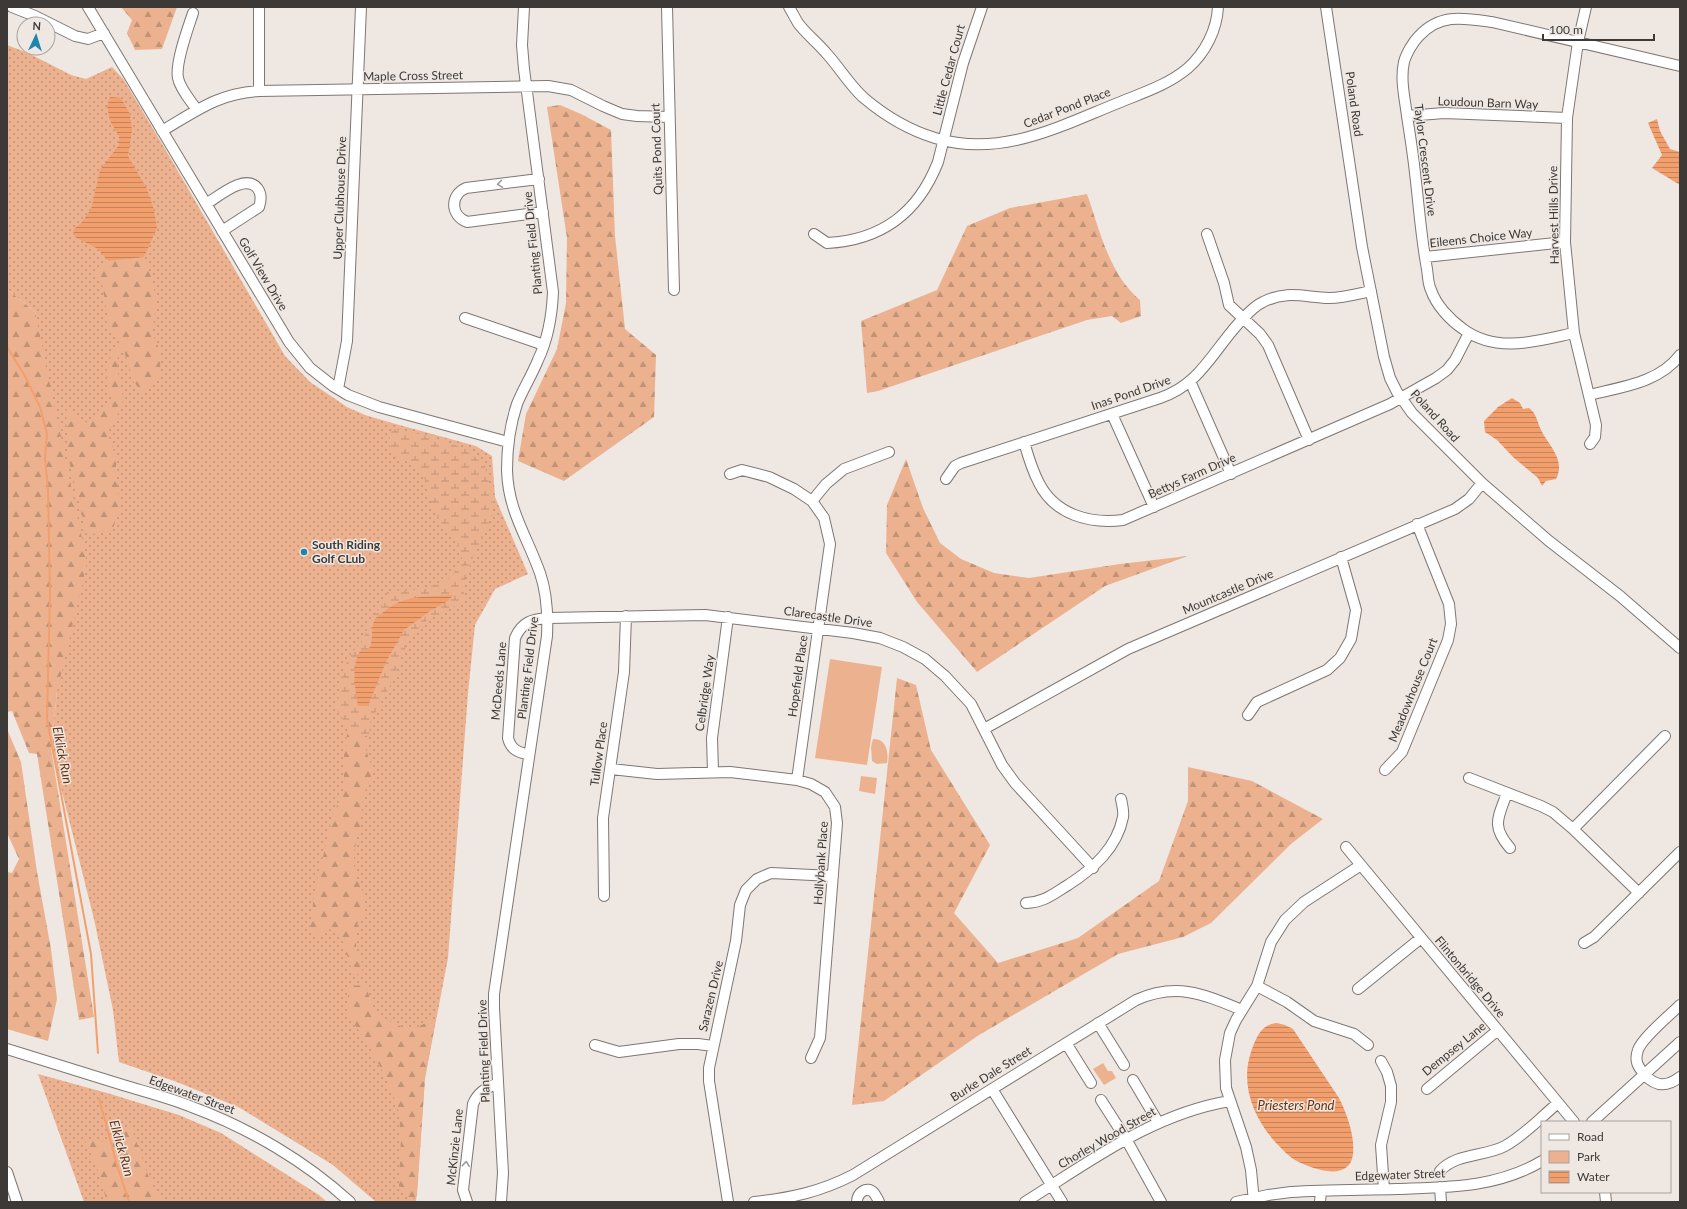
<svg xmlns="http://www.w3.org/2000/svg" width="1687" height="1209" viewBox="0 0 1687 1209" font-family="Lato,sans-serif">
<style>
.grass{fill:url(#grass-dots)}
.forest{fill:url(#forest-firs)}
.wetland{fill:url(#wetland-marsh)}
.green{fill:#ecb290}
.water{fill:url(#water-rules)}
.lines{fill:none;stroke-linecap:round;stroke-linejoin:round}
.stream{stroke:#f29f6d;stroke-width:2}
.minor-casing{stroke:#7e7773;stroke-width:12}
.minor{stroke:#fff;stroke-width:10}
.oneway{stroke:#9e9c9b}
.poi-dot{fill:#1f85af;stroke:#eee7e2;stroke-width:1.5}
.labels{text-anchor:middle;stroke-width:3;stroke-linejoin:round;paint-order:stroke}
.street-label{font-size:12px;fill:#3c3937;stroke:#eee7e2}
.poi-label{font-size:12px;font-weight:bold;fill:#3c3937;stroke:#eee7e2;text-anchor:start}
.water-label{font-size:13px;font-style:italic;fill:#66310c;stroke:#eee7e2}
</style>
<defs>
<pattern id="grass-dots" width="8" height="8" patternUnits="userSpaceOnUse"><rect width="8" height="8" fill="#ecb290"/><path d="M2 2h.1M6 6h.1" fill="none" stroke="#c09276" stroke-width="1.8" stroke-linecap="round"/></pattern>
<pattern id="forest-firs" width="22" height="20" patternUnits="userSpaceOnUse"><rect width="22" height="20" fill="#ecb290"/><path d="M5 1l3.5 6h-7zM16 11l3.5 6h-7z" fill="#c09276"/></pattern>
<pattern id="wetland-marsh" width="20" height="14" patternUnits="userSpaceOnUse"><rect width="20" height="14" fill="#ecb290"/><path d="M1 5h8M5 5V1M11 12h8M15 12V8" fill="none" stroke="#c09276"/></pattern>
<pattern id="water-rules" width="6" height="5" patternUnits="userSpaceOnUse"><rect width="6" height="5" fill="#f29f6d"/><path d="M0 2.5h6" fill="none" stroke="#c5835a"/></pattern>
</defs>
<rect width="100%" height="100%" fill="#eee7e2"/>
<path class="grass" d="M 7,45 L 28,53 L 71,75 L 86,79 L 112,67 L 124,80 L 168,154 L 285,356 L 310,382 L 347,407 L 365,415 L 392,423 L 476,446 L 492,456 L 495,497 L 528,574 L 495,589 L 475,625 L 468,693 L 448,958 L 425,1078 L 416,1202 L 376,1202 L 333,1165 L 240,1108 L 177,1082 L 119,1062 L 113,1010 L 94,919 L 51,748 L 57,692 L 35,312 L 7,289 Z
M 38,1074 L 107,1093 L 179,1115 L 221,1133 L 319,1195 L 327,1202 L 84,1202 Z"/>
<path class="forest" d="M 121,7 L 177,7 L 162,49 L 135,50 L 127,33 L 132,20 Z
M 560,105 L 581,114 L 611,130 L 615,236 L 625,329 L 656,355 L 654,417 L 564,481 L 518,461 L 526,414 L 557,349 L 566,303 L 567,238 L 547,107 Z
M 1087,194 C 1100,231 1109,274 1140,300 L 1141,316 L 1121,323 L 1112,316 L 1087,320 L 878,391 L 867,393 L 861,321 L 937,290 L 967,226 L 1010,208 Z
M 144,257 C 149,270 154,283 155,298 C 156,309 153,320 153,332 C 153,338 157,343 159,349 C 162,365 161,389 141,391 L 134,382 L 124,351 L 118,354 L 117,367 L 123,399 L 120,411 L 108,428 L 107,437 L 112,444 L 116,461 L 116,478 L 121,508 L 112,530 L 87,535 L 69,461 L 66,410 L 89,424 L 112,401 C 105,375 102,366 120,344 L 109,325 L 102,283 L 95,270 L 108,261 Z
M 7,289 L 35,312 L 87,563 L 57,692 L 51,748 L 94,1017 L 79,1020 L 37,754 L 29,753 L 12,711 L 7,712 Z
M 906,459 L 923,508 L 940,543 L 961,559 L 994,573 L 1029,578 L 1120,564 L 1188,556 L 1105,586 L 977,672 L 917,602 L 886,553 L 887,505 Z
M 897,678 L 916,685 L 931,750 L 990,845 L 954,913 L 998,963 L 1078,938 L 1159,881 L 1188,801 L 1188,767 L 1252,781 L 1323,819 L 1291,844 L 1211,923 L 1183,937 L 1118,954 L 979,1035 L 884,1101 L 852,1105 Z
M 7,729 L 21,762 L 37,872 L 51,949 L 57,999 L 48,1041 L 7,1029 L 7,872 L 12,873 L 19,859 L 7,833 Z
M 348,729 L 369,737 L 366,750 L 371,765 L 371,778 L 363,796 L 360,826 L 354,851 L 354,872 L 365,898 L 364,912 L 357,925 L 356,947 L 363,966 L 360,975 L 353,973 L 341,937 L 336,931 L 328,929 L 318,935 L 310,931 L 314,894 L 333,815 L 344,790 L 344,755 Z
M 365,985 L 374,1009 L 386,1020 L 402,1027 L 415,1028 L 436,1018 L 425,1078 L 417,1196 L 410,1201 L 399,1186 L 401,1136 L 398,1107 L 383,1072 L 365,1039 L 350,1018 L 347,1003 L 349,986 Z
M 131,1126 L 148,1175 L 161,1202 L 107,1202 L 98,1170 L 84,1138 L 104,1142 Z"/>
<path class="wetland" d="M 392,429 L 419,434 L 465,448 L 485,466 L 491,491 L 493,513 L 470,565 L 464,583 L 464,604 L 451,607 L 429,618 L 409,638 L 391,684 L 370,722 L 369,737 L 348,729 L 336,708 L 342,674 L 347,661 L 352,652 L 362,642 L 371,619 L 386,600 L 387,591 L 418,590 L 447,581 L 463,561 L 456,538 L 444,528 L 432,506 L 423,473 L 414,464 L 394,456 L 389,443 Z"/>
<path class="green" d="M 830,659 L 882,667 L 867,765 L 815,758 Z
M 873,739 C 886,738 889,752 887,763 L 877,764 L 872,761 L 871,747 Z
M 861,776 L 877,778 L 875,794 L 859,791 Z
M 1103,1063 L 1108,1071 L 1112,1071 L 1116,1078 L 1104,1085 L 1093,1069 Z"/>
<path class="water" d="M 110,97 L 121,98 L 130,114 L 132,131 L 128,156 L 147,189 L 154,210 L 157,228 L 144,257 L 108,261 L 98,249 L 75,237 L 73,230 L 82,222 L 91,209 L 100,170 L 119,145 L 119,136 L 110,121 L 107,106 Z
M 1657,119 L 1660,131 L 1670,149 L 1680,152 L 1680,185 L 1652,168 L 1662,155 L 1648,123 Z
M 1512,398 L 1520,403 L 1523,409 L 1529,408 C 1537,414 1537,422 1541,430 C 1549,446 1566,460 1556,479 L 1546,481 L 1542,486 L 1538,478 L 1513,457 L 1497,440 L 1485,432 L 1484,421 L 1498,407 Z
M 453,595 L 448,601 L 430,611 L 404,630 L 386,662 L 368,706 L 358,706 C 355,689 351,666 360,651 L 369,649 C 374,640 370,629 375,619 C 377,616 382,613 385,611 C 404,594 429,597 453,595 Z
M 1277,1023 L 1285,1025 L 1293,1029 L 1339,1098 C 1347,1114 1355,1136 1353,1154 C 1350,1183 1311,1169 1295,1160 C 1290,1157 1285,1152 1281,1148 C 1256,1124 1239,1087 1251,1052 C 1256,1038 1261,1024 1277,1023 Z"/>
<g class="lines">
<path class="stream" d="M 7,347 L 25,376 L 40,407 L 47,434 L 45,458 L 48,490 L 50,593 L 47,719 L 91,954 L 98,1053
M 99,1098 L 116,1162 L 129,1202"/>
<g class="minor-casing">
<path id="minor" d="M 12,7 L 35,16 L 75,36 L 88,39 L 104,33
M 88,7 L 289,342 L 310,368 L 333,386 L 348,395 L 379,407 L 508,442
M 259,7 L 259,91
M 667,7 L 674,290
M 789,7 C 792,12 795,18 798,23 C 806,34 818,43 827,54 C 839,67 851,87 864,98 C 884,115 909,130 935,138 C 1001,158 1058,127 1118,103 C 1142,93 1168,85 1188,68 C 1205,53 1217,30 1218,7
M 1326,7 L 1362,247 L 1384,357 L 1390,378 L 1397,392 L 1412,413 L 1482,483 L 1549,541 L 1620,596 L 1680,648
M 1586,7 L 1578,42 L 1567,118 L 1565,242 L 1574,333 L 1596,425 L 1595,437 L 1590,444
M 193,13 C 188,28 175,63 178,78 C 180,89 191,101 197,110
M 1407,116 L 1444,113 L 1567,118
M 162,131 C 196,111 219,93 259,91 L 548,86 L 571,90 L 603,106 L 622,114 L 637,116 L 669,117
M 539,179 L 466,188 C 450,195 450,215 467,222 L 543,212
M 206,204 C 218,197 246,172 258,189 C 262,195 261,201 259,207 L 222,231
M 814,234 L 827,243 C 882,240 918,213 938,162 L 963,63 L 982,7
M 1207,234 L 1224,283 L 1229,305 L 1260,334 L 1268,345 L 1309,440
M 1425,257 L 1565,242
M 465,318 L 544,345
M 1574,333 C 1537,341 1497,354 1463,329 C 1450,320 1436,305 1431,290 C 1428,284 1428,276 1427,269 C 1421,238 1419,206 1415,173 C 1413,154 1410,135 1407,116 C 1405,99 1400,80 1404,62 C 1406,54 1413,42 1419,36 C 1440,13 1464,18 1492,22 L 1680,66
M 1190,381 L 1231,474
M 338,389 L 347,341 L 361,7
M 1589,395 C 1621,387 1659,383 1680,355
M 1112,414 L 1154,507
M 1024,442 C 1028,456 1032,470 1039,483 C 1055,515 1090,524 1123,520 L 1390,404 L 1436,378 L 1447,370 L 1455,360 L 1469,333
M 730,474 L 742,470 L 769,477 L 794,489 L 812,501 L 824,518 L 830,544 L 797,780
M 946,479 L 955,466 L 961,463 L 1160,398 C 1199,385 1212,353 1238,324 C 1246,316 1252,307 1263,302 C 1287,290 1303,297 1329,298 C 1343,298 1357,294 1371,291
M 812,501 L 826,484 L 844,469 L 889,452
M 1248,715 L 1257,702 L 1327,670 L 1340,658 L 1351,639 L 1356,610 L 1341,557
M 984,729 L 1128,649 L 1455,509 L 1469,499 L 1482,483
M 529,755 C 518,752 511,750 508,738 L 515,638 C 522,622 532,619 548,618 L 705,615 L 853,633 L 880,638 L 903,647 L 925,659 L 945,676 L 971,704 L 1002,765 L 1015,783 L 1093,868
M 611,769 L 657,774 L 730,772 L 797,780 L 811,784 L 825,792 L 835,807 L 837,823 L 820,1038 L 811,1058
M 1385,770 L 1402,752 L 1448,640 L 1451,624 L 1449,604 L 1417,524
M 713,772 L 712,738 L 728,617
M 1469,778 L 1541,806 L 1553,812 L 1573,829 L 1639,893
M 1507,793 C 1498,818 1491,826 1510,848
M 1573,829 L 1665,736
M 1346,847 L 1574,1122
M 604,896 L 603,818 L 624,672 L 626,616
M 1026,903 C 1045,902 1053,894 1068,885 C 1093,869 1117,848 1123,817 C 1124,811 1122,804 1121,799
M 1584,943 L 1594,937 L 1680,852
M 1257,986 L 1287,1002 L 1314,1021 L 1354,1034 L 1368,1045
M 1358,989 L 1421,938
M 1680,1005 C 1670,1015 1642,1038 1638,1050 C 1634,1061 1638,1067 1645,1075 C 1656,1087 1667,1087 1680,1077
M 1098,1023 L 1124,1065
M 1066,1043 L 1091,1083
M 595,1045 L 619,1052 L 679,1044 L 698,1044 L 713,1046
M 7,1049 C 46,1061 84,1073 123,1085 C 146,1092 170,1098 192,1107 C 249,1128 305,1161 350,1202
M 1381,1061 L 1387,1072 L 1391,1086 L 1391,1102 L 1381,1145 L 1384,1189
M 1133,1080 L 1158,1122
M 992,1089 L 1062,1202
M 1427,1089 L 1498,1030
M 1101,1100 L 1126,1139 L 1161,1202
M 1592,1122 L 1680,1042
M 1440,1171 C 1456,1153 1484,1157 1505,1146 C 1525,1135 1541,1117 1558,1103
M 7,1172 L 17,1202
M 1440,1187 L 1441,1202
M 1605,1192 L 1606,1202
M 467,1202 L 463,1190 L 473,1104 C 478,1092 486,1088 498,1083
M 501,1202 L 503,1173 L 494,1008 L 494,994 L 547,636 C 548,614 547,593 540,573 C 527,536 508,511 507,470 C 507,447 510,425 517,404 C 523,389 532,375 538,360 C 548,339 552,316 553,292 L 524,69 L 522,45 L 524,7
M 728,1202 L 709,1081 L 709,1068 L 736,941 L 740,905 L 746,890 L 757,879 L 771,873 L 833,876
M 754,1202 C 791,1198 820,1192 853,1175 L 1136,1000 C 1177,982 1203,994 1242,1010
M 857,1202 C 857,1193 867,1185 874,1193 C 876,1196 878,1199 879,1202
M 1025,1202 C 1091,1161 1152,1114 1230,1101
M 1236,1202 L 1268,1195 L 1291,1192 C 1326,1190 1362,1190 1397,1189 C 1448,1187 1497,1188 1542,1161
M 1254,1202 L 1251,1170 L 1246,1147 L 1226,1088 L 1225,1060 L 1230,1033 L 1236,1020 L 1257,986 L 1271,942 L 1285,920 L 1304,902 L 1361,865
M 1320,1202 L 1321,1191"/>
</g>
<use href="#minor" class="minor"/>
</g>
<defs><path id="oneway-chevron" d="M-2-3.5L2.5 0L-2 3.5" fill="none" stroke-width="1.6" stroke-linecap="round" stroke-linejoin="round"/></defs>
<g class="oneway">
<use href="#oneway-chevron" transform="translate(500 184) rotate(172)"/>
<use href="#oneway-chevron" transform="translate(466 1164) rotate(-84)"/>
</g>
<circle class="poi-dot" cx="304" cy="552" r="4"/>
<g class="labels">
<g class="street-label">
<text transform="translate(949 70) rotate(-75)" y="4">Little Cedar Court</text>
<text transform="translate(413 76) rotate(-1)" y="4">Maple Cross Street</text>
<text transform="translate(1488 103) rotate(2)" y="4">Loudoun Barn Way</text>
<text transform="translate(1354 104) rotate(82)" y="4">Poland Road</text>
<text transform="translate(1067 108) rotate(-21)" y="4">Cedar Pond Place</text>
<text transform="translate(657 149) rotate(-92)" y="4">Quits Pond Court</text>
<text transform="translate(1425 160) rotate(83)" y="4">Taylor Crescent Drive</text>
<text transform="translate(340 198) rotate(-88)" y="4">Upper Clubhouse Drive</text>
<text transform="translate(1554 215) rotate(-91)" y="4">Harvest Hills Drive</text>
<text transform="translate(1481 238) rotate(-6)" y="4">Eileens Choice Way</text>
<text transform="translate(533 243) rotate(-96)" y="4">Planting Field Drive</text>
<text transform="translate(263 274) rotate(59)" y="4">Golf View Drive</text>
<text transform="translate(1131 393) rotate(-19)" y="4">Inas Pond Drive</text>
<text transform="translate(1435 416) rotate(48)" y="4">Poland Road</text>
<text transform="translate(1192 476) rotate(-24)" y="4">Bettys Farm Drive</text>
<text transform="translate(1228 592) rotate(-23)" y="4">Mountcastle Drive</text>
<text transform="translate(828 617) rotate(8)" y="4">Clarecastle Drive</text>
<text transform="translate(528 668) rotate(-83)" y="4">Planting Field Drive</text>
<text transform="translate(798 676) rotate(-82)" y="4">Hopefield Place</text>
<text transform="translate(499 681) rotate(-85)" y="4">McDeeds Lane</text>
<text transform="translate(1413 690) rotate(-68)" y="4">Meadowhouse Court</text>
<text transform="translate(705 693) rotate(-82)" y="4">Celbridge Way</text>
<text transform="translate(599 754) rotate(-82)" y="4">Tullow Place</text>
<text transform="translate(821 863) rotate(-86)" y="4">Hollybank Place</text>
<text transform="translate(1470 977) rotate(50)" y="4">Flintonbridge Drive</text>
<text transform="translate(711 996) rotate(-77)" y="4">Sarazen Drive</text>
<text transform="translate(1454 1049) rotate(-39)" y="4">Dempsey Lane</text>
<text transform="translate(484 1051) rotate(-92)" y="4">Planting Field Drive</text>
<text transform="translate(991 1074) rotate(-32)" y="4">Burke Dale Street</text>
<text transform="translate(192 1095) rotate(20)" y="4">Edgewater Street</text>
<text transform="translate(1107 1138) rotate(-30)" y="4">Chorley Wood Street</text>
<text transform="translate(455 1147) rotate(-84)" y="4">McKinzie Lane</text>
<text transform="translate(1400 1175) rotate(-2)" y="4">Edgewater Street</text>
</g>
<g class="poi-label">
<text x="312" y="549">South Riding<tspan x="312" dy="14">Golf CLub</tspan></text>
</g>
<g class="water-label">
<text transform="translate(63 755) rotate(79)" y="5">Elklick Run</text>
<text x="1296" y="1110">Priesters Pond</text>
<text transform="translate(122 1148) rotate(74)" y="5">Elklick Run</text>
</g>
</g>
<rect width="1687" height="1209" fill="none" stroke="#3c3937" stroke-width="16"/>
<rect x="1541" y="1121" width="130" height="72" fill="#eee7e2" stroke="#a7a19e"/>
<rect x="1549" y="1134" width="20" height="6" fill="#ffffff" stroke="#a7a19e"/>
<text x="1577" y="1141" font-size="12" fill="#3c3937">Road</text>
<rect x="1549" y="1151" width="20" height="12" fill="#ecb290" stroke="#a7a19e"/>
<text x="1577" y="1161" font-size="12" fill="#3c3937">Park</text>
<rect x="1549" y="1171" width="20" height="12" fill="url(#water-rules)" stroke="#a7a19e"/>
<text x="1577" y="1181" font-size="12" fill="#3c3937">Water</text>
<g transform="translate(36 36) rotate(4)"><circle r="19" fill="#eee7e2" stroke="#a7a19e"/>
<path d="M0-3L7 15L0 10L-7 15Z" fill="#1f85af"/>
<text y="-6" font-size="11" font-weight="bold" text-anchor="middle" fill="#3c3937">N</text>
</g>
<path d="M1543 34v6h111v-6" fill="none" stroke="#3c3937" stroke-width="2"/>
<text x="1549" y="34" font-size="12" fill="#3c3937" stroke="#eee7e2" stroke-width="3" paint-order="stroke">100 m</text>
</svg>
